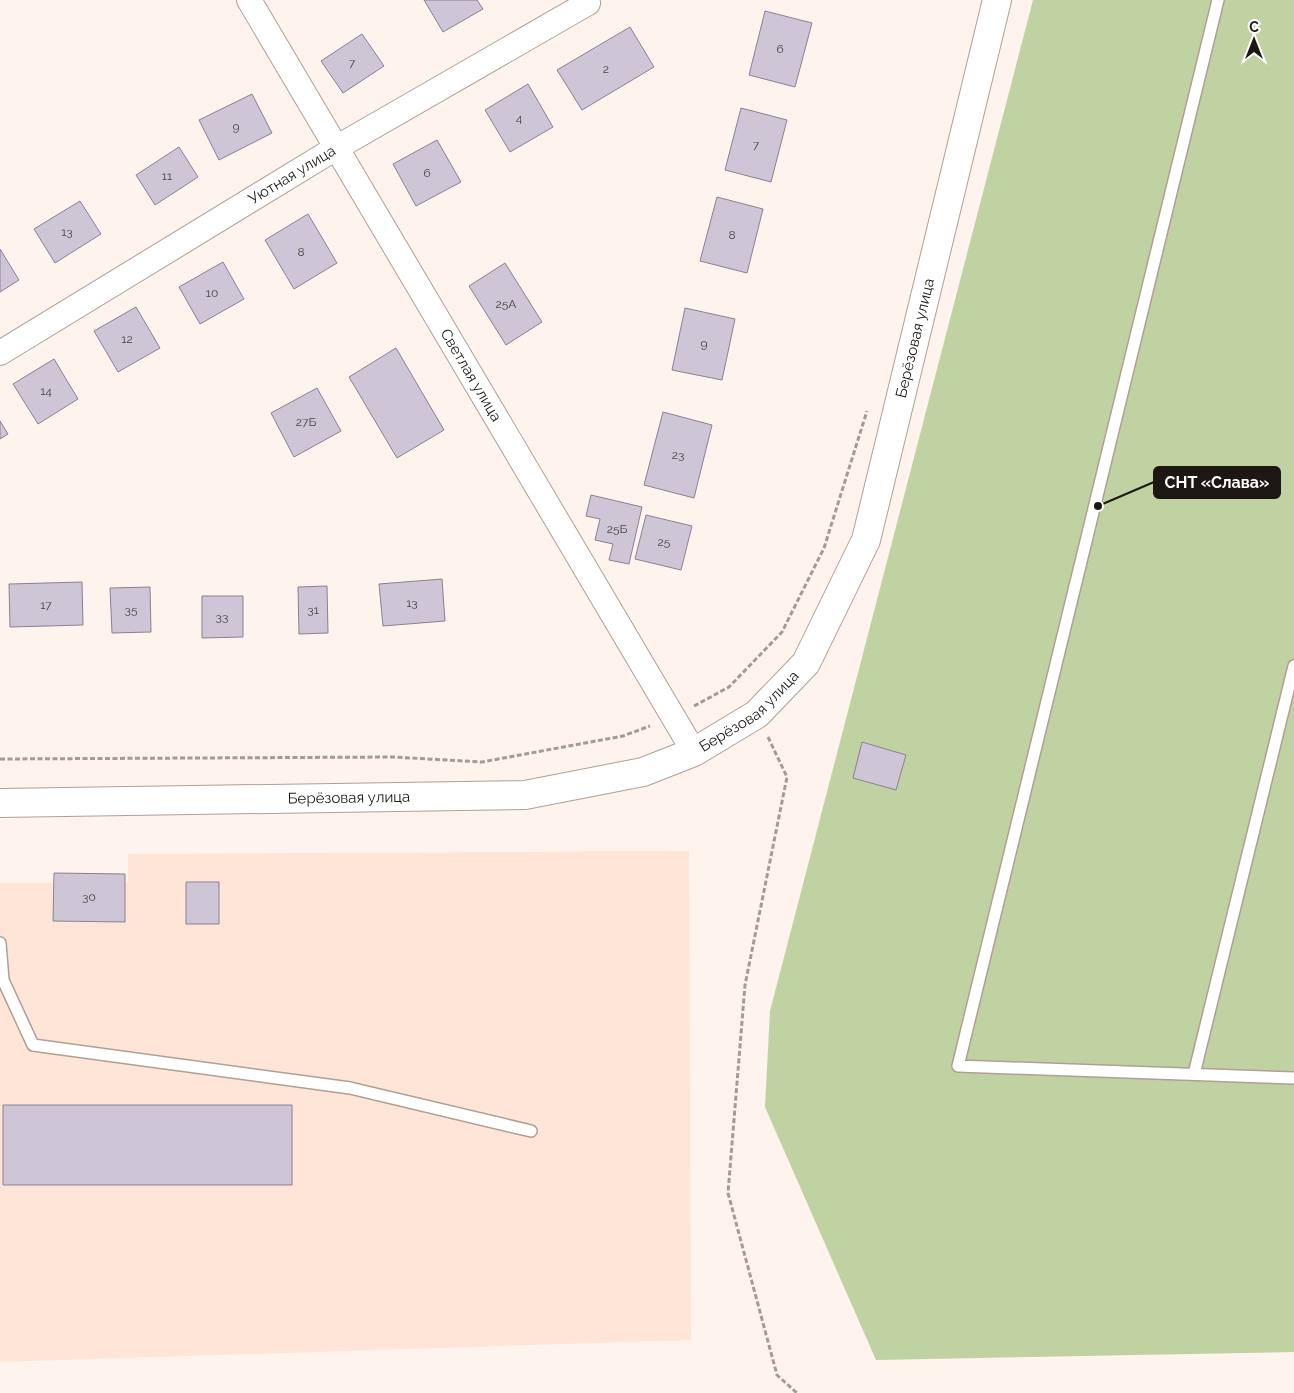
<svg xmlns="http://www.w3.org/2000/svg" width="1294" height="1393" viewBox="0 0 1294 1393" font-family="Raleway,sans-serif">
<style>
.built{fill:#ffe5d7}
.green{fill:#c1d2a2}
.building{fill:#cec6d6;stroke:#898191}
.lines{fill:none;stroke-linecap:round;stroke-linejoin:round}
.service-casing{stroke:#b09f95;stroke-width:14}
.minor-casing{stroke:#b09f95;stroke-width:26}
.secondary-casing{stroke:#b09f95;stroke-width:30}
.path{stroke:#a49b96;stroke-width:3;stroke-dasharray:5 2.5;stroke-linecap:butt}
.service{stroke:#fff;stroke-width:11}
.minor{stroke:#fff;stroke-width:24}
.secondary{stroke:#fff;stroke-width:28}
.labels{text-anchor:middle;stroke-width:5;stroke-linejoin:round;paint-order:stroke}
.number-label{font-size:12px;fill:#494344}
.street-label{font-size:15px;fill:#1d1713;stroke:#fff}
.leader{fill:none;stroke:#1d1713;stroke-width:2}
.callout-dot{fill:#1d1713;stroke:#fff;stroke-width:2}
.callout{fill:#1d1713;stroke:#1d1713;stroke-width:2}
.callout-label{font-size:16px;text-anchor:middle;font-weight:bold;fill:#fff}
</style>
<rect width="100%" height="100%" fill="#fef3ed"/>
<path class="built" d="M 689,851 L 691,1340 L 0,1362 L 0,883 L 128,883 L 128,854 Z"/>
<path class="green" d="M 1033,0 L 1294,0 L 1294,1352 L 876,1360 L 765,1107 L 770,1011 Z"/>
<path class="building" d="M 424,0 L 477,0 L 483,9 L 443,32 Z
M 765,11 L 812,23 L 795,87 L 749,75 Z
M 630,27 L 654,67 L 582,110 L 557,70 Z
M 362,34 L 384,66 L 343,93 L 321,61 Z
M 528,84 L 553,127 L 510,152 L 485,110 Z
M 252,94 L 272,133 L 219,160 L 199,120 Z
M 741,108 L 787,120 L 771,182 L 725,170 Z
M 437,140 L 461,182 L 416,206 L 393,164 Z
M 179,147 L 198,177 L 155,205 L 136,175 Z
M 717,197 L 763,209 L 747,273 L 700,261 Z
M 80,201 L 101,234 L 55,263 L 34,229 Z
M 308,214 L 337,263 L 294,289 L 265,240 Z
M 0,249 L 19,280 L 0,292 Z
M 223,262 L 244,299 L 200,324 L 179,287 Z
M 505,263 L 542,322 L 506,345 L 469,286 Z
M 136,307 L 160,348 L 118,372 L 94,331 Z
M 685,308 L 735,319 L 722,380 L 672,370 Z
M 396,348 L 444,430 L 397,458 L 349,377 Z
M 54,359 L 78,399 L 38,424 L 13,384 Z
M 317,388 L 341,431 L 294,457 L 271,413 Z
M 663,412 L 712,425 L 694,498 L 644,485 Z
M 0,421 L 8,434 L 0,439 Z
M 591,495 L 642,507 L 629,564 L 609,560 L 613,544 L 595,540 L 600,519 L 586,516 Z
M 646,515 L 692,526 L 681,570 L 635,559 Z
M 442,579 L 445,621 L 383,626 L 379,584 Z
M 82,582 L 83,625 L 10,627 L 9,584 Z
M 327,586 L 328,633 L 299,634 L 298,587 Z
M 150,587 L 151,632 L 112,633 L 110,588 Z
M 202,596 L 243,596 L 243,637 L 202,638 Z
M 862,742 L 906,755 L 896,790 L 853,778 Z
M 54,873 L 125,874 L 125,922 L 53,921 Z
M 186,882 L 219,882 L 219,924 L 186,924 Z
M 3,1105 L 292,1105 L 292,1185 L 3,1185 Z"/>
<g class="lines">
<g class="service-casing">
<path id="service" d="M 1218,0 L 958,1066 L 1294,1078
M 0,943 L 3,980 L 33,1045 L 350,1088 L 531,1131
M 1194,1074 L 1294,666"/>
</g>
<g class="minor-casing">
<g id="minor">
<path id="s1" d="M 249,0 L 694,752"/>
<path id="s2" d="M 0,353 L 336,148 L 588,3"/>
</g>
</g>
<g class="secondary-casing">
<g id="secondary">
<path id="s3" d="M 0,803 L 525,795 L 643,772 L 694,752 L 757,714 L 806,663 L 866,540 L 997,0"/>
</g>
</g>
<path class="path" d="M 694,706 L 729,687 L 782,632 L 824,548 L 867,411
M 768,737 L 787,777 L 745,985 L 728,1193 L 777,1375 L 797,1393
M 0,759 L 393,757 L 482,762 L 623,736 L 650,726"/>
<use href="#service" class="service"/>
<use href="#minor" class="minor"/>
<use href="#secondary" class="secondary"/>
</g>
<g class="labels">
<g class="number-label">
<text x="780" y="53">6</text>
<text x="352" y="67">7</text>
<text x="606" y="73">2</text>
<text x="519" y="122">4</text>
<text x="236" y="131">9</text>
<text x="756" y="149">7</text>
<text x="427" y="177">6</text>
<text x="167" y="180">11</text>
<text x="67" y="236">13</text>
<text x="732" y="239">8</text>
<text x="301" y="256">8</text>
<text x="212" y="297">10</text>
<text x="506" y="308">25А</text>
<text x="127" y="343">12</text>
<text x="704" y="348">9</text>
<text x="46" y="395">14</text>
<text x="306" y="426">27Б</text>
<text x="678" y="459">23</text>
<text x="617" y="533">25Б</text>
<text x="664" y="546">25</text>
<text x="412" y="607">13</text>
<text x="46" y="609">17</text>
<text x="131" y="614">35</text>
<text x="313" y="614">31</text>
<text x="222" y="621">33</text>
<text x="89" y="901">30</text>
</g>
<g class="street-label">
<text dy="5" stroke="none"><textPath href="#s2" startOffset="342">Уютная улица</textPath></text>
<text dy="5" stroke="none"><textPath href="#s3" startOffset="1189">Берёзовая улица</textPath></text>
<text dy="5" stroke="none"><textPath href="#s1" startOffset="436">Светлая улица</textPath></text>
<text dy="5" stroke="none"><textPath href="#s3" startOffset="769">Берёзовая улица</textPath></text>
<text dy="5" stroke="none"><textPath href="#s3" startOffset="349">Берёзовая улица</textPath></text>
</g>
</g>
<path class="leader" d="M1098 506L1154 482"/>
<circle class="callout-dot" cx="1098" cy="506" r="5"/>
<rect class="callout" x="1154" y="467" width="126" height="31" rx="5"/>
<g class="callout-label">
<text x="1217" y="488">СНТ «Слава»</text>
</g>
<g transform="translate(1254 40)" stroke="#ffffff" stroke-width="4" paint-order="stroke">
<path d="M0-4L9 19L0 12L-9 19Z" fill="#1d1713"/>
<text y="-8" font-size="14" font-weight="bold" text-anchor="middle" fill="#1d1713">С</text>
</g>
</svg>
